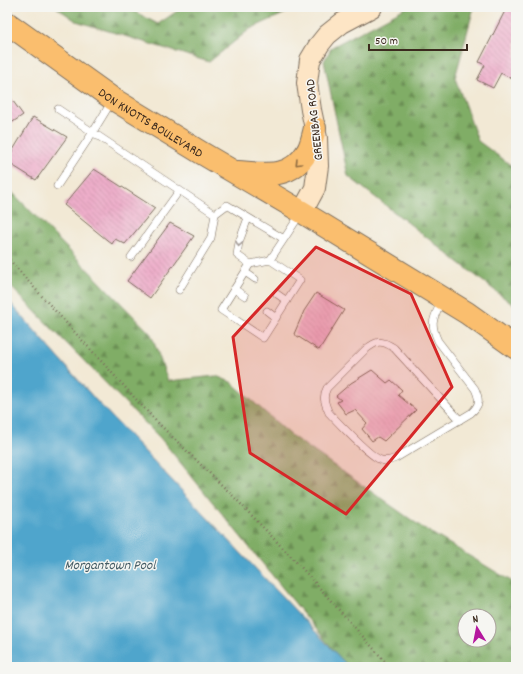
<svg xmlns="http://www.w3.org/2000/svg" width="523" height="674" viewBox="0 0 523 674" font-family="Dekko,sans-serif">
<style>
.forest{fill:url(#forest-firs);stroke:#5e6c42;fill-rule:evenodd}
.water{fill:#50a5cc;stroke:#466875}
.building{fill:url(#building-back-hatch)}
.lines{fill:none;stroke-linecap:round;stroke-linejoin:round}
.lane-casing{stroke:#7b6d5e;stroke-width:8}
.secondary-casing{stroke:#7b6d5e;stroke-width:22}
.primary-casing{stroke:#7b6d5e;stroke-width:24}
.path{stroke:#7b6d5e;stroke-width:2.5;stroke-dasharray:1 3;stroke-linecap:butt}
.lane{stroke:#fff;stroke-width:7}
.secondary{stroke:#fde5c5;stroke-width:20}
.primary{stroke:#fabe6e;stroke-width:22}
.oneway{stroke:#916d42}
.oneway2{stroke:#a79f9a}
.marked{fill:#d62828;fill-opacity:0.2;stroke:#d62828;stroke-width:3;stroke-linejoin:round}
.labels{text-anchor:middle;stroke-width:3;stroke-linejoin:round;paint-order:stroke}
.street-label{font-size:13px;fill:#3b2a1e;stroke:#f6f6f2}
.water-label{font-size:14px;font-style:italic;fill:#435b64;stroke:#f6f6f2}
</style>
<defs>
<pattern id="forest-firs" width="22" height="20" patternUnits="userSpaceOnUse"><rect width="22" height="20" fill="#80ad66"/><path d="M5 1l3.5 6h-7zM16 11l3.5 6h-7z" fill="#6a8d53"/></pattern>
<pattern id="building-back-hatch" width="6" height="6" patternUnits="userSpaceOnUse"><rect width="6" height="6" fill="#eeaeca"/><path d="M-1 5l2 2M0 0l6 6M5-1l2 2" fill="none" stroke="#c28ea3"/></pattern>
</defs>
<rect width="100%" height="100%" fill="#f6f6f2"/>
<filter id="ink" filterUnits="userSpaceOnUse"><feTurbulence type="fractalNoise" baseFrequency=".025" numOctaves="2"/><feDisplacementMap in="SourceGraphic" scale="8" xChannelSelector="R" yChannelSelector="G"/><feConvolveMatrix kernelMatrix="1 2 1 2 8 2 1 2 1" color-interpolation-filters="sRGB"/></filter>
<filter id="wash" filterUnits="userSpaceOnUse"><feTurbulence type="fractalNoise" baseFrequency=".012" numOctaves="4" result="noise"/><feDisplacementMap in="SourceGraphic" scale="16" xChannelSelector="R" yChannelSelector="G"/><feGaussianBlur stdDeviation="0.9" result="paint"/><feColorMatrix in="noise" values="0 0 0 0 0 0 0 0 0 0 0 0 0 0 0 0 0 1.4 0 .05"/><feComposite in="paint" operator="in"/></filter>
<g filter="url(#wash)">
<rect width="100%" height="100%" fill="#f2e9d5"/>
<path class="forest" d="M 56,7 L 126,7 L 158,24 L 183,7 L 299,7 L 250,29 L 209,62 L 76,21 Z
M 407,7 L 474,7 L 455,78 L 478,141 L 516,169 L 516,307 L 348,176 L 324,61 L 332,47 Z
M 7,187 L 151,334 L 168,381 L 216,376 L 231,382 L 292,436 L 423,528 L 516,584 L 516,667 L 347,667 L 161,439 L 7,283 ZM 465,616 L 489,616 L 489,640 L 465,640 Z"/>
<path class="water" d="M 7,299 L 94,398 L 349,667 L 7,667 Z"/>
<g id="blocks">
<path class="building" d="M 507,7 L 516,7 L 516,81 L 501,73 L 493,88 L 477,80 L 485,65 L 479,62 Z
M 10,97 L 23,115 L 7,126 L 7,99 Z
M 33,117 L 67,137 L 36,180 L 7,162 L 7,160 Z
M 94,169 L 155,208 L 125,244 L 115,239 L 112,244 L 64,205 Z
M 170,223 L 194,236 L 150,298 L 127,281 Z
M 316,293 L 344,310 L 319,350 L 294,334 L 304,311 Z
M 372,370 L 387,383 L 391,380 L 402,390 L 398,395 L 416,410 L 384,441 L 378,437 L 372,441 L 362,429 L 367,423 L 355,410 L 346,414 L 337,402 L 341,400 L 336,396 L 351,383 Z"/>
</g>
</g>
<g filter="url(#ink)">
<use href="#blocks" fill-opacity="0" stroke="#7b6d5e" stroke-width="1"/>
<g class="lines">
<g class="lane-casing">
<path id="lane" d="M 58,109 L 215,214 L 211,238 L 179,290
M 57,186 L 93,132 L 112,101
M 215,214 L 227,205 L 284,239 L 301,213
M 248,218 L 239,242 L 237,255 L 250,264
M 131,257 L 179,191
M 270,260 L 300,280 L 263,338 L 221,310 L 250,264 L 270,260 L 284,239
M 245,272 L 255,279
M 234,289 L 245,296
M 277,294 L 287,301
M 442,300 C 434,318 429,322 438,341 L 475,389 C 480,400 480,405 471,413 L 396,458 C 392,460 385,461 381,460 C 370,457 339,423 329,413 C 325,404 322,397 327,388 L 365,350 C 376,341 381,339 394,348 L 460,420
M 267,311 L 276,318"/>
</g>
<g class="secondary-casing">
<path id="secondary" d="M 302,212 L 315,188 L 318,166 L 317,138 L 311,110 L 307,83 L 310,60 L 319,45 L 327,35 L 342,23 L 372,7"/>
</g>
<g class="primary-casing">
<g id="primary">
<path id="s1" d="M 7,23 L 113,99 L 200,152 L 302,212 L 467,313 L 516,348"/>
<path d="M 238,172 C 265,174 290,180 307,152 C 311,146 313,136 315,128"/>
</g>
</g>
<path class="path" d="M 7,257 L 28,281 L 155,420 L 234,497 L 300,566 L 390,667"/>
<use href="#lane" class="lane"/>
<use href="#secondary" class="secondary"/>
<use href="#primary" class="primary"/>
</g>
<defs><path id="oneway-chevron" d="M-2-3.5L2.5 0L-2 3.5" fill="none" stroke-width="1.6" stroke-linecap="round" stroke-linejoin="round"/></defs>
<use class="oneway" href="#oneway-chevron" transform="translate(298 163) rotate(135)"/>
<use class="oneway2" href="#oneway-chevron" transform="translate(239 244) rotate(101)"/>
</g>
<path class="marked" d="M 316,247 L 411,294 L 452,387 L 346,514 L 250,453 L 233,337 Z"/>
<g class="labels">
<g class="street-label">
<text transform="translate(313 120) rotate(-96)" y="5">GREENBAG ROAD</text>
<text dy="5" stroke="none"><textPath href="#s1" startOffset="175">DON KNOTTS BOULEVARD</textPath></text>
</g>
<g class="water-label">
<text x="110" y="569">Morgantown Pool</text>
</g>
</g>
<rect width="523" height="674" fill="none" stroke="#f6f6f2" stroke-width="24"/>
<g transform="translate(477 628) rotate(350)"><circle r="19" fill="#f6f6f2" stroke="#aba49d"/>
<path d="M0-3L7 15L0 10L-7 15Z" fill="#b5179e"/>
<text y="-6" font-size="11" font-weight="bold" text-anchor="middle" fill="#3b2a1e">N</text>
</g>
<path d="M369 44v6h98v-6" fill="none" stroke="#3b2a1e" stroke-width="2"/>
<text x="375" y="44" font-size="12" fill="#3b2a1e" stroke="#f6f6f2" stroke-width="3" paint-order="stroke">50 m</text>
</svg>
